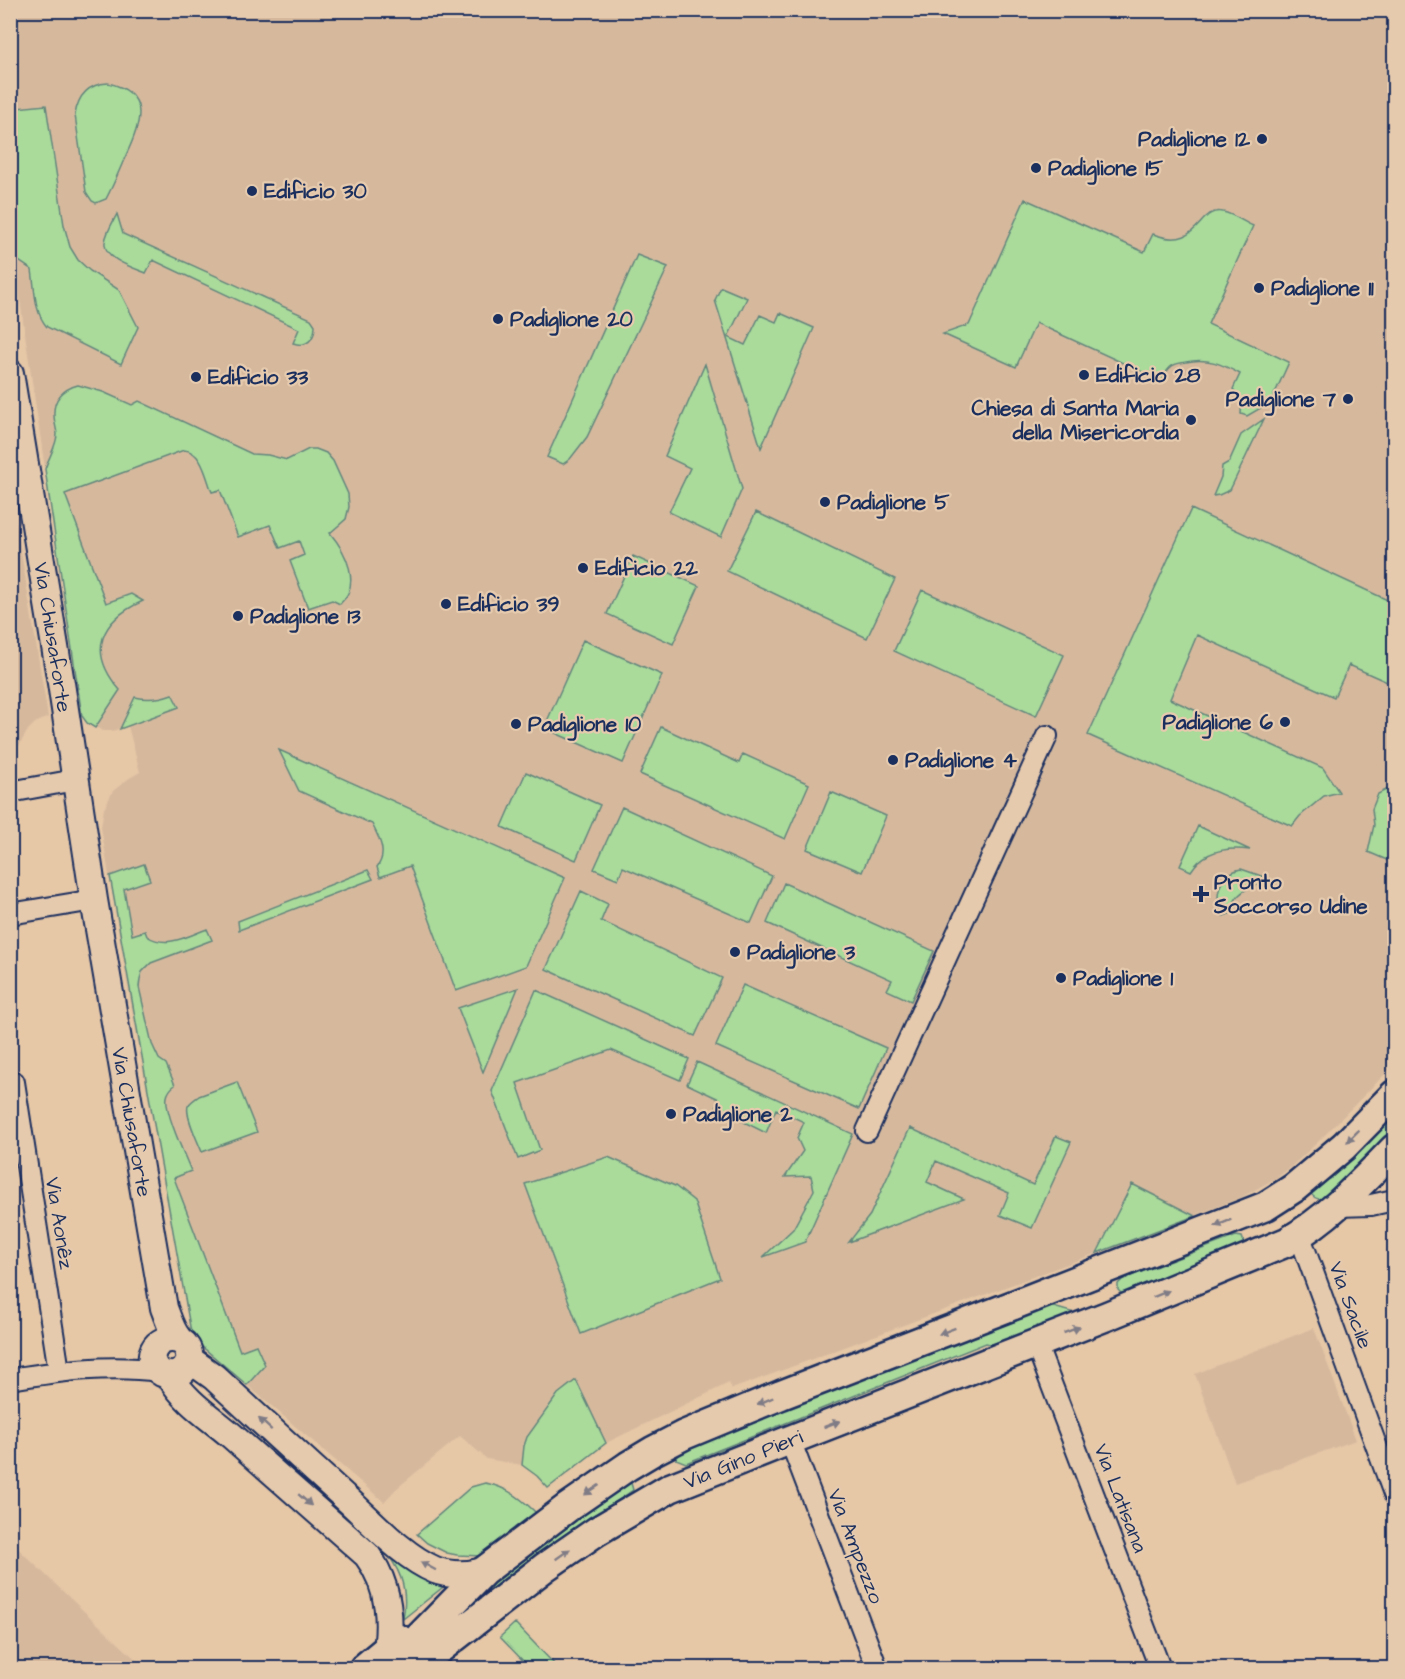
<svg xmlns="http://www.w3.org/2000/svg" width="1405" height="1679" viewBox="0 0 1405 1679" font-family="'Architects Daughter',sans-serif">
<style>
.built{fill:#d6b99d}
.green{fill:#aadb9b;stroke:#62857c;stroke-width:1.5}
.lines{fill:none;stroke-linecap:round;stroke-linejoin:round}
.minor-casing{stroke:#1b2f5e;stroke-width:24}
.tertiary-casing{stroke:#1b2f5e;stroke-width:30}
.secondary-casing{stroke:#1b2f5e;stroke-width:33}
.minor{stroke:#e6caad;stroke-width:20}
.tertiary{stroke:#e6caad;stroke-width:26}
.secondary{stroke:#e6caad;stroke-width:28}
.oneway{fill:#807c86}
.poi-dot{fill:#1b2f5e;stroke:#e6caad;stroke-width:2}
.labels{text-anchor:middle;stroke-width:4.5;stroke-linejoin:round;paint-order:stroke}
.poi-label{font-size:21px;font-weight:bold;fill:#1b2f5e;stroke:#e6caad;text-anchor:start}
.street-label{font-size:21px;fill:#1b2f5e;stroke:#e6caad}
</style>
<rect width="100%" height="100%" fill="#e6c7a6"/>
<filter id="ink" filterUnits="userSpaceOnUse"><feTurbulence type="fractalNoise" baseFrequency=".0167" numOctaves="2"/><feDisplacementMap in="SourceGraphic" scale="12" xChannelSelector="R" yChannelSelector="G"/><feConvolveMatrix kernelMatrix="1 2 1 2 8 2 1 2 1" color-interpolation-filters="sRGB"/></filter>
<g filter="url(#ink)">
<path class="built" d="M 10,11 L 1394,11 L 1394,1065 L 1319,1141 L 1292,1166 L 1278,1177 L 1242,1197 L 1097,1253 L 732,1389 L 729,1383 L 606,1443 L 548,1488 L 537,1476 L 522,1465 L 487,1459 L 460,1436 L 396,1489 L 384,1502 L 192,1338 L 128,988 L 101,827 L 104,809 L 113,791 L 128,779 L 140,772 L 128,726 L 112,731 L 103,731 L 87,723 L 82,716 L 11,240 Z
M 10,484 L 48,717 L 35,723 L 28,730 L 17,749 L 15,770 L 11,771 Z
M 1314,1328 L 1356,1440 L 1235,1483 L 1195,1374 Z
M 11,1542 L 73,1601 L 145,1668 L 11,1668 Z"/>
<path class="green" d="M 11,65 L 17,108 L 46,105 L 64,225 L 70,247 L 78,260 L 90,271 L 119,290 L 138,327 L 121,364 L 47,327 C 34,312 35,290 32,270 L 13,257 L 10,240 Z
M 108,83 C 151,93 141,123 127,153 C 121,166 116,179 110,191 L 106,199 L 96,203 L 92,201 L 86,192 L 75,115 C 78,95 88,84 108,83 Z
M 1025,199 L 1144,252 L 1153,234 C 1201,252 1197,206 1223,212 C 1233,214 1244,222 1253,226 L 1208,324 L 1289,362 L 1271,402 L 1247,416 L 1241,414 C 1242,403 1240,397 1233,389 L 1240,374 C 1222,364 1207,357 1186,362 C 1182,363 1176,363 1172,366 C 1167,369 1164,376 1162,381 L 1036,323 L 1016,367 L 943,334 L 969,325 Z
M 117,214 L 123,234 L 311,319 L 315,325 C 315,339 307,348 293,343 L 299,329 L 153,260 L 146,273 C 134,268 103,259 105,242 C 106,233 113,222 117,214 Z
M 637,255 L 668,267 L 587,437 L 570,459 L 563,464 L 547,457 Z
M 721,287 L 747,298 L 728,337 L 745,345 L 760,315 L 776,322 L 780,313 L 814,328 L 761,448 L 715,300 Z
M 705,364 L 742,489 L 721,537 L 669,512 L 690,468 L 665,456 Z
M 78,385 L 103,392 L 132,405 L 139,401 L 252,454 L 268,455 L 287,460 L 309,449 L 316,449 L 326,453 L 333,461 L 348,494 L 349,507 L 346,519 L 330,533 C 346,552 362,584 340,604 L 332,600 L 308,608 L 290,561 L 304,555 L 299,541 L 280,548 L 270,525 L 238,537 L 220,490 L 212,492 C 206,477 202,451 184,450 L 65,494 L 106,603 L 131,594 L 143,601 C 101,620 86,651 120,690 L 95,728 L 87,723 L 82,716 L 45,469 C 48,459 57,445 57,434 C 56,427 54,421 54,415 C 53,399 63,389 78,385 Z
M 1264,419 L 1230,490 L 1219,495 L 1213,496 L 1221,477 L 1222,466 L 1229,462 L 1241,435 Z
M 1191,509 L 1394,603 L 1394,685 L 1349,665 L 1334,697 L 1197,635 L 1170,699 L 1323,768 L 1339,792 L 1324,796 L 1300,816 L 1292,826 L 1088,735 Z
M 756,512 L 895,579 L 867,638 L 727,571 Z
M 633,556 L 699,586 L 673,644 L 607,614 Z
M 922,590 L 1064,655 L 1036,716 L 894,651 Z
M 583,640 L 662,675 L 623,763 L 544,728 Z
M 172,694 L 179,707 L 120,729 L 135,697 C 148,700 159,699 172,694 Z
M 661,727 L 739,763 L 743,754 L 809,784 L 785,839 L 640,774 Z
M 279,750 L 565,878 L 526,966 L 456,991 L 410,866 L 380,877 L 377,867 C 388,853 379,838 372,824 L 299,791 Z
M 526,772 L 600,805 L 576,860 L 502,827 Z
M 1394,778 L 1394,863 L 1368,852 L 1374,825 L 1372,809 L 1378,794 L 1390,788 Z
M 831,792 L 886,816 L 862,872 L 807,849 Z
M 622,807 L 772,876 L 751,923 L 623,867 L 618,879 L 594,869 Z
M 1198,826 L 1250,850 C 1228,847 1204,850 1191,871 L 1180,866 Z
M 144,864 L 150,880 L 124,889 L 132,935 L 145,931 L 147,936 C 166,949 188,936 207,929 L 212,940 L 151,963 L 142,972 L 140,979 L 139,987 L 152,1044 L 159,1059 L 166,1064 L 175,1085 C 171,1088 168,1091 167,1097 C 164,1111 185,1156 191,1171 L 174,1178 L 240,1351 L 256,1345 L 265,1365 L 247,1385 L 192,1338 L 110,876 Z
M 1241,869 L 1273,880 C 1255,885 1232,890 1232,913 L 1223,916 C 1213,898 1218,874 1241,869 Z
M 368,870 L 373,879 L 239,930 L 238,921 Z
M 784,883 L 934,951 L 911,1001 L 887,990 L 892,980 L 767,923 Z
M 581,891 L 608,904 L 601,921 L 722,978 L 695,1036 L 546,969 Z
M 743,985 L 886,1048 L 859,1109 L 716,1046 Z
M 518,988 L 483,1072 L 458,1008 Z
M 536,990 L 689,1059 L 680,1080 L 611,1050 L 517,1083 L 540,1150 L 518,1159 L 492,1091 Z
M 697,1062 L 853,1134 L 805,1242 L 763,1257 L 793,1229 L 814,1190 L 811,1176 L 785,1177 L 803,1151 L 797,1138 L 804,1122 L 776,1109 L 766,1133 L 716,1108 L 719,1099 L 687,1084 Z
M 237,1082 L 257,1132 L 202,1152 C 198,1142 185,1116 188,1106 C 190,1102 195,1099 199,1096 Z
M 1394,1116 L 1394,1134 C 1381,1146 1336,1197 1321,1199 C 1315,1199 1312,1196 1310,1192 L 1318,1179 L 1330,1179 Z
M 910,1128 L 1033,1185 L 1056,1136 L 1071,1142 L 1032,1228 L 1000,1215 L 1009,1193 L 936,1161 L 927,1182 L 964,1199 L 849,1242 L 870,1215 Z
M 608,1157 L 675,1186 L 694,1201 L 720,1278 L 581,1334 L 525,1184 Z
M 1132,1184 L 1195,1216 L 1097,1253 Z
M 1236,1236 L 1242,1237 L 1245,1245 L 1125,1295 L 1122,1294 L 1118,1290 L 1118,1284 L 1123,1279 Z
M 1043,1304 L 1085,1316 L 1003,1347 L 986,1343 L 686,1463 L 676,1459 L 682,1450 Z
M 576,1380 L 606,1443 L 548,1488 L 537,1476 L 522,1465 L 524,1446 L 527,1437 L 558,1394 Z
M 623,1482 L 631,1483 L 633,1490 L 560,1540 L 405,1668 L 514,1560 Z
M 485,1483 C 508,1487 525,1501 541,1518 L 482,1556 L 457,1555 L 447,1553 L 427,1543 L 417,1534 L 471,1487 Z
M 379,1543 L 448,1583 L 403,1619 C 409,1586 399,1567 379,1543 Z
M 515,1623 L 558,1668 L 530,1668 L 500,1637 Z"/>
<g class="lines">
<g class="minor-casing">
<path id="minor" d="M 10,792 L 75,780
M 10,914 L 94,900
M 14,1082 L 59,1371
M 867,1131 L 1047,736
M 1337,1206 L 1371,1205 L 1394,1200
M 1299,1234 L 1394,1494
M 1036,1344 L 1160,1668
M 10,1379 C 61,1371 108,1364 159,1371
M 790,1440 L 877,1668"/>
</g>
<g class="tertiary-casing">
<path id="tertiary" d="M 10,373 L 61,683 L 94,900 L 164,1308 C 168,1318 171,1330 178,1338 C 179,1341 183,1342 185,1345 C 192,1353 190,1368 180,1373 C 174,1376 168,1376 162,1373 C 141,1362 155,1334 178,1340
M 189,1359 L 214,1377 C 259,1419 304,1460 349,1501 C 374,1524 404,1557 435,1570 C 451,1576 468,1575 484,1571
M 170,1376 C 185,1402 210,1417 232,1436 C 277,1476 322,1515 367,1555 C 391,1587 392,1625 385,1663"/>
</g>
<g class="secondary-casing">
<path id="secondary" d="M 364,1668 L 399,1639
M 389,1668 L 484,1571 L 567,1508 L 628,1466 L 653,1451 L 684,1435 L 781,1395 L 1019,1303 L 1266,1206 L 1294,1188 L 1344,1146 L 1394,1095
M 415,1668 L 545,1567 L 597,1531 L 670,1488 L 790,1440 L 1107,1316 L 1287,1242 C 1330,1217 1360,1184 1394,1149"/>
</g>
<use href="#minor" class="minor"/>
<use href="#tertiary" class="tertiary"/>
<use href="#secondary" class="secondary"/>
</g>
<defs><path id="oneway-solid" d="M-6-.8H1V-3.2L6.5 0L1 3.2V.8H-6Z" transform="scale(1.5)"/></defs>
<g class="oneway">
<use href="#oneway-solid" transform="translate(1353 1136) rotate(135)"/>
<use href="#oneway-solid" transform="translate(1223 1223) rotate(158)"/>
<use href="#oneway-solid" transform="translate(1161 1294) rotate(-22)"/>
<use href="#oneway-solid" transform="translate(1072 1330) rotate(-21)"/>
<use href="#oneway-solid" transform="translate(947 1331) rotate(159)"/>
<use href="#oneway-solid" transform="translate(765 1401) rotate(157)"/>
<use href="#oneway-solid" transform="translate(265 1424) rotate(-138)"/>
<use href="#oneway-solid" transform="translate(832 1424) rotate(-21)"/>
<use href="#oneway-solid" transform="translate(592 1490) rotate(146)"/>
<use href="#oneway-solid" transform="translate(305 1500) rotate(41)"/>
<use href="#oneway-solid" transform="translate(563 1554) rotate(-35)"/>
<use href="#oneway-solid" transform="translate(428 1566) rotate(-152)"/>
</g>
</g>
<g class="poi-dot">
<circle cx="1262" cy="139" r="6"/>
<circle cx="1036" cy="168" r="6"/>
<circle cx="252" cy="191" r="6"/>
<circle cx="1259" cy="288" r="6"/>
<circle cx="498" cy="319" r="6"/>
<circle cx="1084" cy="375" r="6"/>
<circle cx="196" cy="377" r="6"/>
<circle cx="1348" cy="399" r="6"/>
<circle cx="1191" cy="420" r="6"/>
<circle cx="825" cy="502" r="6"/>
<circle cx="583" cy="568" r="6"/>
<circle cx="446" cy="604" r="6"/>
<circle cx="238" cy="616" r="6"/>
<circle cx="1285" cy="722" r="6"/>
<circle cx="516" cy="724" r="6"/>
<circle cx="893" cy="760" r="6"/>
<path d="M1198 885h6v6h6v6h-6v6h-6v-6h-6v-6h6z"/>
<circle cx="735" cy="952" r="6"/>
<circle cx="1061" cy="978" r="6"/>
<circle cx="671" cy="1114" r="6"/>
</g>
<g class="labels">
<g class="poi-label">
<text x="1250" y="146" text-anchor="end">Padiglione 12</text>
<text x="1048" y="175">Padiglione 15</text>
<text x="264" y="198">Edificio 30</text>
<text x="1271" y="295">Padiglione 11</text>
<text x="510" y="326">Padiglione 20</text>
<text x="1096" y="382">Edificio 28</text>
<text x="208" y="384">Edificio 33</text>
<text x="1336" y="406" text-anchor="end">Padiglione 7</text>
<text x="1179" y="415" text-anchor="end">Chiesa di Santa Maria<tspan x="1179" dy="24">della Misericordia</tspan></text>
<text x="837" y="509">Padiglione 5</text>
<text x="595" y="575">Edificio 22</text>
<text x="458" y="611">Edificio 39</text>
<text x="250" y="623">Padiglione 13</text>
<text x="1273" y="729" text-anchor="end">Padiglione 6</text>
<text x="528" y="731">Padiglione 10</text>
<text x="905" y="767">Padiglione 4</text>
<text x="1214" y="889">Pronto<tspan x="1214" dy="24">Soccorso Udine</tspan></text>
<text x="747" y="959">Padiglione 3</text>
<text x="1073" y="985">Padiglione 1</text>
<text x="683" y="1121">Padiglione 2</text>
</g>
<g class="street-label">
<text transform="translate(53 637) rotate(81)" y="7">Via Chiusaforte</text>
<text transform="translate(132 1122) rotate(80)" y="7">Via Chiusaforte</text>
<text transform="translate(60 1223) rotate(81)" y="7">Via Aonêz</text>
<text transform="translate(1351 1305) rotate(70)" y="7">Via Sacile</text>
<text transform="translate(743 1459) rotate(-22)" y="7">Via Gino Pieri</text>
<text transform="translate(1121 1498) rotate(69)" y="7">Via Latisana</text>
<text transform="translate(856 1546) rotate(69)" y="7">Via Ampezzo</text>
</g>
</g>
<rect width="1405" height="1679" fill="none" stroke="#e6caad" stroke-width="36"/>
<rect x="18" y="18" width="1369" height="1643" fill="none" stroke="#1b2f5e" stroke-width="2" filter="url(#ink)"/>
</svg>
